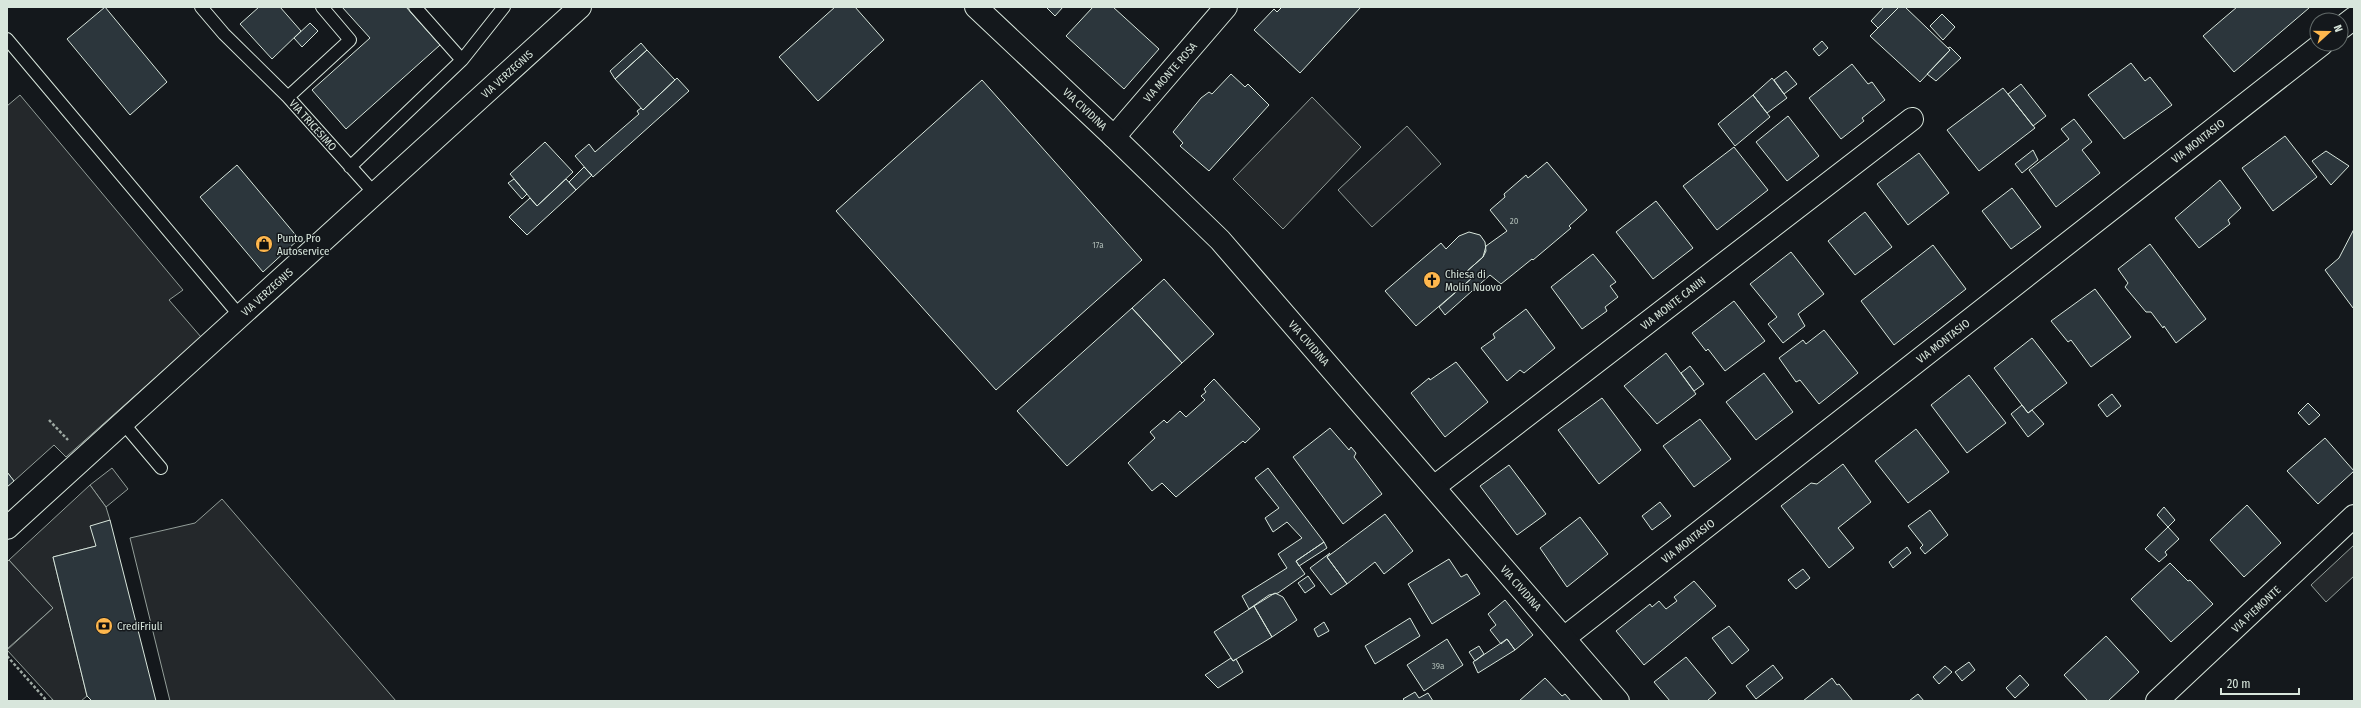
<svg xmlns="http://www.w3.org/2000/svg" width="2361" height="708" viewBox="0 0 2361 708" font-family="'Fira Sans Condensed',sans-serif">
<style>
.green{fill:#202428;stroke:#939e99}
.parking{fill:#24282b;stroke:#939e99}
.building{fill:#2c363c;stroke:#d8e6dc}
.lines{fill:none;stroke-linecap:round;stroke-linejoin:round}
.service-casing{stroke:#d8e6dc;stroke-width:14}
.minor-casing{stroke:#d8e6dc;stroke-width:24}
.tertiary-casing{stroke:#d8e6dc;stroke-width:24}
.path{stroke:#9da8a2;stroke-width:2.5;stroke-dasharray:3 2;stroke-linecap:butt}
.service{stroke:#14181c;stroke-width:12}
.minor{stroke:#14181c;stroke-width:22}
.tertiary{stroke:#14181c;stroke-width:22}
.labels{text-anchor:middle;stroke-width:3;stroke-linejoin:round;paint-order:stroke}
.number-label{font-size:9px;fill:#adbab4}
.street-label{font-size:11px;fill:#d8e6dc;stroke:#14181c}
.poi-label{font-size:11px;fill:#d8e6dc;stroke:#14181c;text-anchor:start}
</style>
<rect width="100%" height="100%" fill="#14181c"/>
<path class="green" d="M 1407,126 L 1441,164 L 1372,227 L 1338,190 Z
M 112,468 L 128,489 L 106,507 L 90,485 Z
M 9,560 L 53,608 L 7,649 L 7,562 Z"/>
<path class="parking" d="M 20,95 L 183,290 L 169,300 L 201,337 L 66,457 L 54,445 L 14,481 L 7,472 L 7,106 Z
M 1312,97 L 1361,147 L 1283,229 L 1233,179 Z
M 90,485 L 106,507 L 110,520 L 96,546 L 53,557 L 87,696 L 81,701 L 54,701 L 7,650 L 53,608 L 9,560 Z
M 222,499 L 396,701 L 170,701 L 130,538 L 195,523 Z
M 2354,545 L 2354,576 L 2326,602 L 2311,585 Z"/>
<path class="building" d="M 105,7 L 167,82 L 130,115 L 67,39 Z
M 259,7 L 280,7 L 301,31 L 272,59 L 240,24 Z
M 342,7 L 406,7 L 440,45 L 346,129 L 312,90 L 370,38 Z
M 835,7 L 855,7 L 884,40 L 818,101 L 779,57 Z
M 1046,7 L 1063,7 L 1055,16 Z
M 1093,7 L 1113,7 L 1159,49 L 1124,89 L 1066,36 Z
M 1282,7 L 1361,7 L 1300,73 L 1254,30 L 1274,9 L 1277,12 Z
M 1884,7 L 1899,7 L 1878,28 L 1871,21 Z
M 1899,7 L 1905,7 L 1950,50 L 1920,82 L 1870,36 Z
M 2237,7 L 2309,7 L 2309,8 L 2234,72 L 2203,36 Z
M 1942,14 L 1955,27 L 1943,40 L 1930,26 Z
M 310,23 L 318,31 L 302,47 L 294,38 Z
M 1822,41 L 1828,48 L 1819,56 L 1813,49 Z
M 641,43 L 647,50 L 615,79 L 610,71 Z
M 1950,47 L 1961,58 L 1936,81 L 1927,74 L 1950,50 L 1948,48 Z
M 647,50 L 675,80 L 643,110 L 615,79 Z
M 2131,63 L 2145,81 L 2150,77 L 2172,105 L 2124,139 L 2088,95 Z
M 1852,64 L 1868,84 L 1872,82 L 1885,100 L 1862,118 L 1864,121 L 1841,139 L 1809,98 Z
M 1786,71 L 1797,84 L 1784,94 L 1774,80 Z
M 1231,74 L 1245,87 L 1248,84 L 1269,105 L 1209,171 L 1180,146 L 1183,143 L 1173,132 L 1201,98 L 1209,92 L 1212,94 Z
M 677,78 L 689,91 L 593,177 L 575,156 L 589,144 L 595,152 L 639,114 L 637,111 L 641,108 L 643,110 Z
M 1772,78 L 1787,98 L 1767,113 L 1753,95 Z
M 982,80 L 1142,260 L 996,390 L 836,211 Z
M 2021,84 L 2046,116 L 2033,126 L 2008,94 Z
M 2003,88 L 2035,128 L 1979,171 L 1947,130 Z
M 1753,95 L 1770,117 L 1735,146 L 1718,124 Z
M 1788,116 L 1819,156 L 1787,181 L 1756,142 Z
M 2074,119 L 2092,142 L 2082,150 L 2100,173 L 2056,207 L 2029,170 L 2069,139 L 2061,129 Z
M 2285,136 L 2317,177 L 2273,211 L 2242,168 Z
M 545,142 L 573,172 L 537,206 L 510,174 Z
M 1734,147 L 1768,190 L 1717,230 L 1683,186 Z
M 2033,150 L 2038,160 L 2022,173 L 2015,164 Z
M 2326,151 L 2349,166 L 2331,185 L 2312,161 Z
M 1919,153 L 1949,193 L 1908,225 L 1877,184 Z
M 1547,162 L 1587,210 L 1569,226 L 1571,228 L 1533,260 L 1532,259 L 1501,284 L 1490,275 L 1445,315 L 1439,307 L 1472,278 L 1466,272 L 1483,257 L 1486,246 L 1507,231 L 1490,210 L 1505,197 L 1504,194 L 1526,175 L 1528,178 Z
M 237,165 L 299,239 L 263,272 L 200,197 Z
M 584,167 L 592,175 L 576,190 L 569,182 Z
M 514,179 L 527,194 L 522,199 L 508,183 Z
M 566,179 L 576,190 L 527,235 L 509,217 L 530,198 L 537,206 Z
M 2220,180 L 2241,208 L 2228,220 L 2230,224 L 2199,248 L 2175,218 Z
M 2012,188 L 2041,227 L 2011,249 L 1982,211 Z
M 1656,201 L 1693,248 L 1653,279 L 1616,232 Z
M 1865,212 L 1892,247 L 1855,275 L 1828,241 Z
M 2354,229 L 2354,308 L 2353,308 L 2325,270 L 2339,258 Z
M 1469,232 L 1480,235 L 1485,242 L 1486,251 L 1483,257 L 1466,272 L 1472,278 L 1416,326 L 1385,291 L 1441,243 L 1446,249 L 1459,236 Z
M 2150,244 L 2206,319 L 2176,343 L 2164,326 L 2163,328 L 2151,312 L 2146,312 L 2125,287 L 2128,283 L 2118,269 Z
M 1933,245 L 1966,289 L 1894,345 L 1861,301 Z
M 1791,252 L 1824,294 L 1798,314 L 1805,326 L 1783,343 L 1768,324 L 1777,317 L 1750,284 Z
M 1593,254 L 1616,282 L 1610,286 L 1618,297 L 1605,307 L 1607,311 L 1582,329 L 1551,287 Z
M 1164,279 L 1214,334 L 1182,363 L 1132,308 Z
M 2095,289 L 2131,337 L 2091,367 L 2071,340 L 2068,342 L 2051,321 Z
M 1734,301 L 1765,341 L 1725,371 L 1708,349 L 1706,351 L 1692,333 Z
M 1132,308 L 1182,363 L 1067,466 L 1017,411 Z
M 1526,309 L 1555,348 L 1524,373 L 1520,370 L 1507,381 L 1481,348 L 1495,338 L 1493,334 Z
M 1824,330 L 1858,373 L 1819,404 L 1800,380 L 1796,382 L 1779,358 L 1803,340 L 1806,344 Z
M 2032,338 L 2067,383 L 2028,413 L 1994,368 Z
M 1666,353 L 1696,394 L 1657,424 L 1624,386 Z
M 1456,362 L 1488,402 L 1445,437 L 1411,393 L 1429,378 L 1430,380 Z
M 1690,366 L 1704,384 L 1694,391 L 1681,373 Z
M 1764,373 L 1793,412 L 1756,440 L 1726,402 Z
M 1969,375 L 2006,423 L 1967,453 L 1931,405 Z
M 1214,379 L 1260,429 L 1245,443 L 1243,441 L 1176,497 L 1162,483 L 1152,491 L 1128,463 L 1155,438 L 1150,432 L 1164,420 L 1167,423 L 1180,411 L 1186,417 L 1205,400 L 1201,396 L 1206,392 L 1204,389 Z
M 2112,394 L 2121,406 L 2107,417 L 2098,405 Z
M 1602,398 L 1641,450 L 1599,484 L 1558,430 Z
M 2308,403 L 2320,415 L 2309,425 L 2298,413 Z
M 2022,405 L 2028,413 L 2032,410 L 2044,424 L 2028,437 L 2011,414 Z
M 1700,419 L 1731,459 L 1694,487 L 1663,446 Z
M 1330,428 L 1349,450 L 1351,447 L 1356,453 L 1354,457 L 1382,494 L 1343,524 L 1293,457 Z
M 1916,429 L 1949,472 L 1908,503 L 1875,461 Z
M 2325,438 L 2354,471 L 2318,504 L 2287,471 Z
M 1843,464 L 1871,502 L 1838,528 L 1854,548 L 1829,568 L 1781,506 L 1811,483 L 1817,484 Z
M 1509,465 L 1546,514 L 1517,535 L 1480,486 Z
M 1268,468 L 1324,542 L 1296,561 L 1305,574 L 1278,593 L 1269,595 L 1249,609 L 1242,596 L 1287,568 L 1278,554 L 1302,538 L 1287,522 L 1273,532 L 1265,518 L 1279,508 L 1255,478 Z
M 7,472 L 14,481 L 7,487 Z
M 1660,502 L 1671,516 L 1652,530 L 1642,516 Z
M 2247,505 L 2281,543 L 2244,577 L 2210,540 Z
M 2164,507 L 2175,520 L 2168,527 L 2157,515 Z
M 1930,510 L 1948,535 L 1925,554 L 1920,548 L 1923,545 L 1908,526 Z
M 1385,514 L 1413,551 L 1384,574 L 1375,562 L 1347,584 L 1327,557 Z
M 1580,517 L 1608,554 L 1567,587 L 1540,548 Z
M 110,520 L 156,701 L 92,701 L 87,696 L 53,557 L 96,546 L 90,526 Z
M 2168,527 L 2179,539 L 2165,552 L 2167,555 L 2159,562 L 2145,549 Z
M 1324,542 L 1327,548 L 1299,566 L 1296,561 Z
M 1907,547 L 1911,553 L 1893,568 L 1889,562 Z
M 1330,553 L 1327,557 L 1347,584 L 1331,595 L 1310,568 Z
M 1449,559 L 1461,577 L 1467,574 L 1480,594 L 1432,624 L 1408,584 Z
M 2170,563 L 2188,581 L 2190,580 L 2213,604 L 2171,642 L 2131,599 Z
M 1803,569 L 1810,578 L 1796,589 L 1788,580 Z
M 1308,576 L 1315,586 L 1305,593 L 1298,583 Z
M 1694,581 L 1716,606 L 1644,665 L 1616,631 L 1650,604 L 1652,607 L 1659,601 L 1666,609 L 1677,601 L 1674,597 Z
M 1275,593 L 1283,597 L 1297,620 L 1272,637 L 1254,606 Z
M 1505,600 L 1533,635 L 1515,650 L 1507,639 L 1501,644 L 1490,630 L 1496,625 L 1488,614 Z
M 1254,606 L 1272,637 L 1233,661 L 1214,632 Z
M 1410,618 L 1420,636 L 1375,664 L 1365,646 Z
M 1324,622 L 1329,631 L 1318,637 L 1314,629 Z
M 1729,626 L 1749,650 L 1732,664 L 1712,638 Z
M 2106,636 L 2139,672 L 2108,701 L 2088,701 L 2064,675 Z
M 1447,639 L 1463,665 L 1424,691 L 1407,665 Z
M 1507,639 L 1515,650 L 1478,673 L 1473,662 Z
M 1479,646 L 1484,654 L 1475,661 L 1469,652 Z
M 1686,657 L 1716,693 L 1707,701 L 1670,701 L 1654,682 Z
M 1231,658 L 1233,661 L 1236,659 L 1243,672 L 1218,688 L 1205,675 Z
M 1969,662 L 1975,670 L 1962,681 L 1955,672 Z
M 1773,665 L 1783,678 L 1756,699 L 1746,686 Z
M 1945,666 L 1952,672 L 1939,684 L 1933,677 Z
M 2020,675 L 2029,685 L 2015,698 L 2006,688 Z
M 1545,678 L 1562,696 L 1565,694 L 1571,701 L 1519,701 Z
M 1832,678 L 1837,685 L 1839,684 L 1853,701 L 1803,701 Z
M 1415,692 L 1419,698 L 1428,693 L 1433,701 L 1405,701 L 1403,699 Z
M 1918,694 L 1924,701 L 1909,701 Z"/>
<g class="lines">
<g class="service-casing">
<path id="service" d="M 201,7 L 224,34 L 288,97
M 322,7 L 350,40 L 288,97 L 375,194
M 415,7 L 462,60
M 7,39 L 240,316
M 350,167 L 462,60 L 504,7
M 123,423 L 161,468"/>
</g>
<g class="minor-casing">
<path id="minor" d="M 2341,28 L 2354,18
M 1114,137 L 1226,7
M 1434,487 L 1912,119
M 7,528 L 580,7
M 1564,638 L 2322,44
M 2157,701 L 2354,516"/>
</g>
<g class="tertiary-casing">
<path id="tertiary" d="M 976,7 L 1114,137 L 1220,240 L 1618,701"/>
</g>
<path class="path" d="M 49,420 L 68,440
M 7,656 L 47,701
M 52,701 L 53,700"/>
<use href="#service" class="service"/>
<use href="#minor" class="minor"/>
<use href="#tertiary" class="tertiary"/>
</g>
<defs>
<g id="shop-disc" transform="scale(0.9)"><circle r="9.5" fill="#ffb74d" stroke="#14181c"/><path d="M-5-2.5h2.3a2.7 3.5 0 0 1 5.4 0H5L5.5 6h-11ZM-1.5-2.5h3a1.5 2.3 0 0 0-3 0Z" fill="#111"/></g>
<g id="church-disc" transform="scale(0.9)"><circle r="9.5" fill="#ffb74d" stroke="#14181c"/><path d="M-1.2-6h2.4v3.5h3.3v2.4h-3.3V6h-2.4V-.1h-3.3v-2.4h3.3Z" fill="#111"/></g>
<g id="bank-disc" transform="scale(0.9)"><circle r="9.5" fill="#ffb74d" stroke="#14181c"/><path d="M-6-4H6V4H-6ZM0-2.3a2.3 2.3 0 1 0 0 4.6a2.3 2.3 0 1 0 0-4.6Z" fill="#111"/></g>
</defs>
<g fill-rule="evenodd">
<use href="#shop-disc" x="264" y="244"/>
<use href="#church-disc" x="1432" y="280"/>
<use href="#bank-disc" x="104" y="626"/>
</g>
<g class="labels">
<g class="number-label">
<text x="1514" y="224">20</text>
<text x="1098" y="248">17a</text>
<text x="1438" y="669">39a</text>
</g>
<g class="street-label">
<text transform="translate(1170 72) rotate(-49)" y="4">VIA MONTE ROSA</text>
<text transform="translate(507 74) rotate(-42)" y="4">VIA VERZEGNIS</text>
<text transform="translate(1085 109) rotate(43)" y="4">VIA CIVIDINA</text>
<text transform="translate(313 125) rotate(48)" y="4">VIA TRICESIMO</text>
<text transform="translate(2198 141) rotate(-38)" y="4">VIA MONTASIO</text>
<text transform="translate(267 292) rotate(-42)" y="4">VIA VERZEGNIS</text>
<text transform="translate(1673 303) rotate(-38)" y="4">VIA MONTE CANIN</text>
<text transform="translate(1943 341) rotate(-38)" y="4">VIA MONTASIO</text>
<text transform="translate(1309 343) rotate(49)" y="4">VIA CIVIDINA</text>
<text transform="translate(1688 541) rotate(-38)" y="4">VIA MONTASIO</text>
<text transform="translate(1521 588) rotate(49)" y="4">VIA CIVIDINA</text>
<text transform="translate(2256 609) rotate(-43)" y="4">VIA PIEMONTE</text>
</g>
<g class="poi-label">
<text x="277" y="242">Punto Pro<tspan x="277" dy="13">Autoservice</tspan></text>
<text x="1445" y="278">Chiesa di<tspan x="1445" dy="13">Molin Nuovo</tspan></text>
<text x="117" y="630">CrediFriuli</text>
</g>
</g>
<rect width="2361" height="708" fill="none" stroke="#d8e6dc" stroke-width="16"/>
<g transform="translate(2329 32) rotate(69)"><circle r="19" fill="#14181c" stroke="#626a69"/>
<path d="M0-3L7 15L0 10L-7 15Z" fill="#ffb74d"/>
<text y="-6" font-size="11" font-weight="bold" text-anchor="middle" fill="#d8e6dc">N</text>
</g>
<path d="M2221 688v6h78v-6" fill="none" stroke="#d8e6dc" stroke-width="2"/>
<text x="2227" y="688" font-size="12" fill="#d8e6dc" stroke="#14181c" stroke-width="3" paint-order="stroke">20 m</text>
</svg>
